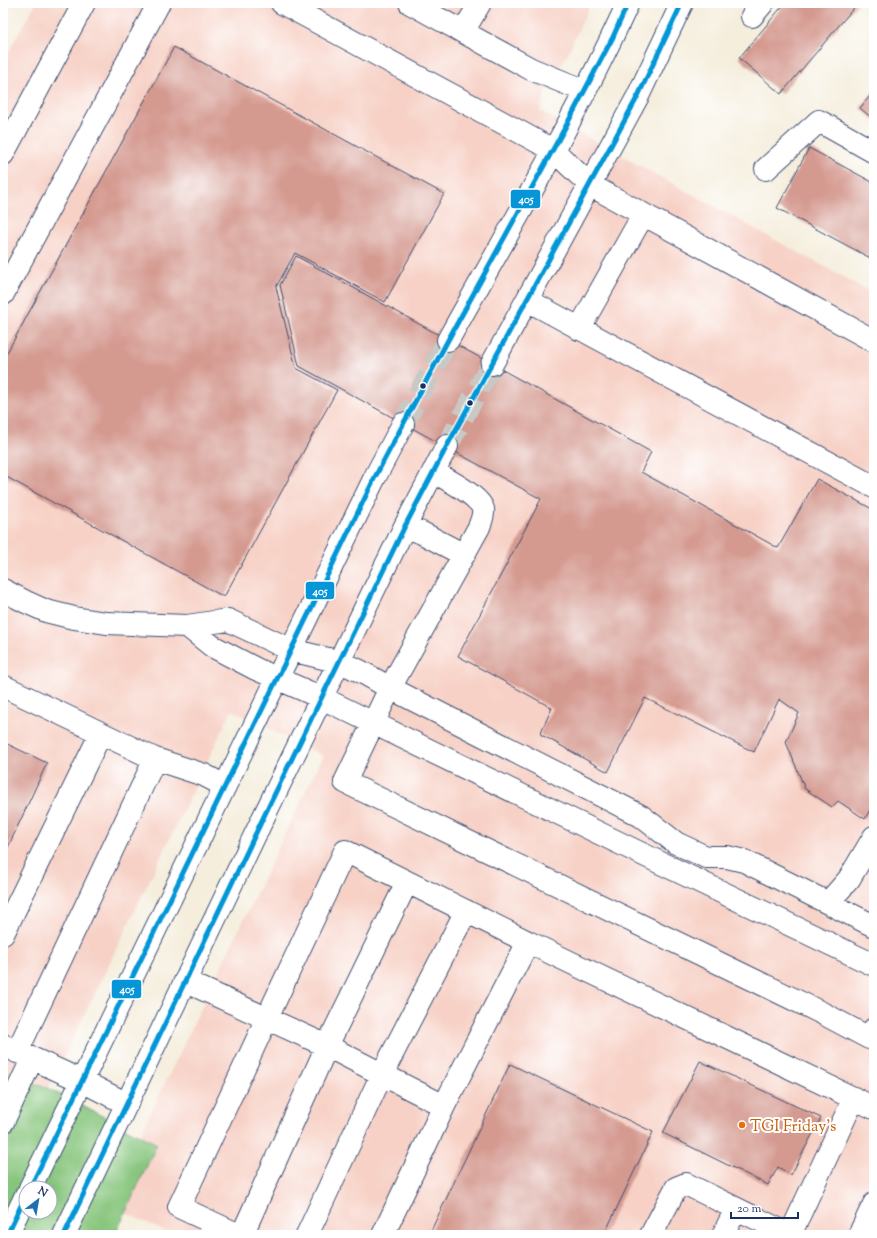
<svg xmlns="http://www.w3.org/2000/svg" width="877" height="1238" viewBox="0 0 877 1238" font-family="'Sorts Mill Goudy',serif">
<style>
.built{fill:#f7d1c6}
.green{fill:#86c57c;stroke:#507a6d;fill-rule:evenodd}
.building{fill:#d4998f}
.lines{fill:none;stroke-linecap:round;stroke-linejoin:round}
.minor-tunnel{stroke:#c9c8c4;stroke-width:22;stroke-dasharray:22 11;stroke-linecap:butt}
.minor-casing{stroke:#3c4c71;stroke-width:24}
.minor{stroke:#fff;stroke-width:22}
.bus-1-casing{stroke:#fff;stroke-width:8}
.bus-1{stroke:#0696d7;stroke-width:5}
.bus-dot{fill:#1b2f5e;stroke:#fff;stroke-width:1.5}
.food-dot{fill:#e8710a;stroke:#fff;stroke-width:1.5}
.labels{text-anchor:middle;stroke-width:4;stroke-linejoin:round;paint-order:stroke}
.food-label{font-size:16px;fill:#c56008;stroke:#fff;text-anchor:start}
.line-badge{stroke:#fff;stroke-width:1.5}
.badge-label{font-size:11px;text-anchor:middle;font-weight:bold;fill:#fff}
</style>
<rect width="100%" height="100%" fill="#fff"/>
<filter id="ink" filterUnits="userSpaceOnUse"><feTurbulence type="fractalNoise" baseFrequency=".025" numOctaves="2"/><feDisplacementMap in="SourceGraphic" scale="8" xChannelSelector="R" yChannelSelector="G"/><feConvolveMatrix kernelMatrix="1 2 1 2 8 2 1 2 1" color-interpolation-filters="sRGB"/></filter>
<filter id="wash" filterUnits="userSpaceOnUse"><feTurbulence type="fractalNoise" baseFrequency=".012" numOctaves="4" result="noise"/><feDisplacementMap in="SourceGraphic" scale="16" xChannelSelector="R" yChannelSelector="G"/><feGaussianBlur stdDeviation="0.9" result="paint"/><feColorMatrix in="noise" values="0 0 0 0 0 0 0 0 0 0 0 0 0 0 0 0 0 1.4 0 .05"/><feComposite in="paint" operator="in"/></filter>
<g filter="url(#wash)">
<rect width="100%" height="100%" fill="#f5eedd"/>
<path class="built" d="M 36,3 L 591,3 L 566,57 L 546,89 L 540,111 L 874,294 L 874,1235 L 173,1235 L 125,1213 L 156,1144 L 140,1135 L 296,811 L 323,756 L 232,710 L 49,1088 L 40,1084 L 33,1085 L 25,1091 L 3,1080 L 3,61 Z"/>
<path class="green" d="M 39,1084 L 157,1144 L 115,1235 L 3,1235 L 3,1137 L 25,1091 L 33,1085 ZM 26,1188 L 50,1188 L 50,1212 L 26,1212 Z"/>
<g id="blocks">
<path class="building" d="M 785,3 L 858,3 L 781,94 L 739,58 Z
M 174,47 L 444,194 L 385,302 L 295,253 L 276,287 L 296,368 L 337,390 L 224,597 L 3,475 L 3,360 Z
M 874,91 L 874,120 L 860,108 Z
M 809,148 L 874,183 L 874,260 L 777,208 Z
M 296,256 L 651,452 L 641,472 L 778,548 L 817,479 L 874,510 L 874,802 L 865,819 L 838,801 L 832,807 L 805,789 L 786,742 L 799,713 L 779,699 L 754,752 L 645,698 L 608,772 L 540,734 L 552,708 L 458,656 L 541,499 L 299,366 L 280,285 Z
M 3,742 L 47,763 L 3,858 Z
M 700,1061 L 821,1118 L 791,1175 L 778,1167 L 768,1185 L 663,1133 Z
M 510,1064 L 653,1132 L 604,1235 L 429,1235 Z"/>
</g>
</g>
<g filter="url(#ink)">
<use href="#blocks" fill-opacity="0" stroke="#3c4c71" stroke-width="1"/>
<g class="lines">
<path class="minor-tunnel" d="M 403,424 L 448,340
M 447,446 L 492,364"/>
<g class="minor-casing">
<path id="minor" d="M 282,3 L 553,150 L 590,185 L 874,341
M 410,3 L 531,69 L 585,91
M 752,16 L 763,3
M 463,32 L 480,3
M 3,154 L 84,3
M 766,169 L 819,121 L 874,152
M 3,294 L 159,3
M 527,300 L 874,487
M 579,329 L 643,215
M 448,340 C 510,229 575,119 628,3
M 492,364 L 638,96 L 682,3
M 433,472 C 445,478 480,496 483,509 C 484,514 481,522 479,527 L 390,688 L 345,782 L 826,1015 L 869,1038 L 874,1029
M 405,526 L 422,533 L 464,555
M 3,590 L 26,602 L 46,611 L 74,618 L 106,623 L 187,626 L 228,620 L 291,650 L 340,662 L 360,671 L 390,688 L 641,816 L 676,843 L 706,857 L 727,857 L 744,861 L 874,926
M 187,626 L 212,646 L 256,669 L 322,698 L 644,855 L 874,965
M 3,686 L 155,759 L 204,775 L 225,786
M 828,903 L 849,879 L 874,837
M 3,934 L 101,733
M 185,981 L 327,1046 L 444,1106 L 383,1235
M 3,1045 L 82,1081 L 127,1104
M 17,1052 L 155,759
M 444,1106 L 528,942 L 874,1108
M 3,1122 L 32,1059
M 30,1188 L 375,477 L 403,424
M 7,1235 L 26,1195
M 64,1235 L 265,814 L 405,526 L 447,446
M 239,1235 L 179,1207 L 345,851 L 528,942
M 242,1235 L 327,1046 L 407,882
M 307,1235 L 382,1074 L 466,911
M 651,1235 L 676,1188 L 686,1184 L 790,1235 L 854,1098
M 723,1235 L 736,1209
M 859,1235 L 874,1204"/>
</g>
<use href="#minor" class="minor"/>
<g class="bus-1-casing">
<path id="bus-1" d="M 30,1188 L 375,477 L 448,340 L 567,124 L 613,37 L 628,3
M 7,1235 L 26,1195
M 64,1235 L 265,814 L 405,526 L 447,446 L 638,96 L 682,3"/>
</g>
<use href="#bus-1" class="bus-1"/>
</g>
</g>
<g class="bus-dot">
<circle cx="423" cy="386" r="3.5"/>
<circle cx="470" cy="403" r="3.5"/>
</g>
<circle class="food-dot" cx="742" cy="1125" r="4"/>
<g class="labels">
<g class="food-label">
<text x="750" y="1131">TGI Friday's</text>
</g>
</g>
<g class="line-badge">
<rect x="510" y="189" width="31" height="20" rx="4" fill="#0696d7"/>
<rect x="305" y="581" width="30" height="19" rx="4" fill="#0696d7"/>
<rect x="111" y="979" width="31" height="20" rx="4" fill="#0696d7"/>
</g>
<g class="badge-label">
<text x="526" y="203">405</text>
<text x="320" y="595">405</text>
<text x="127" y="993">405</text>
</g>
<rect width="877" height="1238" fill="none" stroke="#fff" stroke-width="16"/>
<g transform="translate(38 1200) rotate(31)"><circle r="19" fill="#ffffff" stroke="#a4acbf"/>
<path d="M0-3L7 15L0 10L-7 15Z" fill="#1f6fb2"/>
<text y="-6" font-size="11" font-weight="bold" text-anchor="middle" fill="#1b2f5e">N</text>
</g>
<path d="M731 1212v6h67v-6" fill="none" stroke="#1b2f5e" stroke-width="2"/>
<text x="737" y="1212" font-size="12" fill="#1b2f5e" stroke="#ffffff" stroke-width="3" paint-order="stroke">20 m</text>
</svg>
